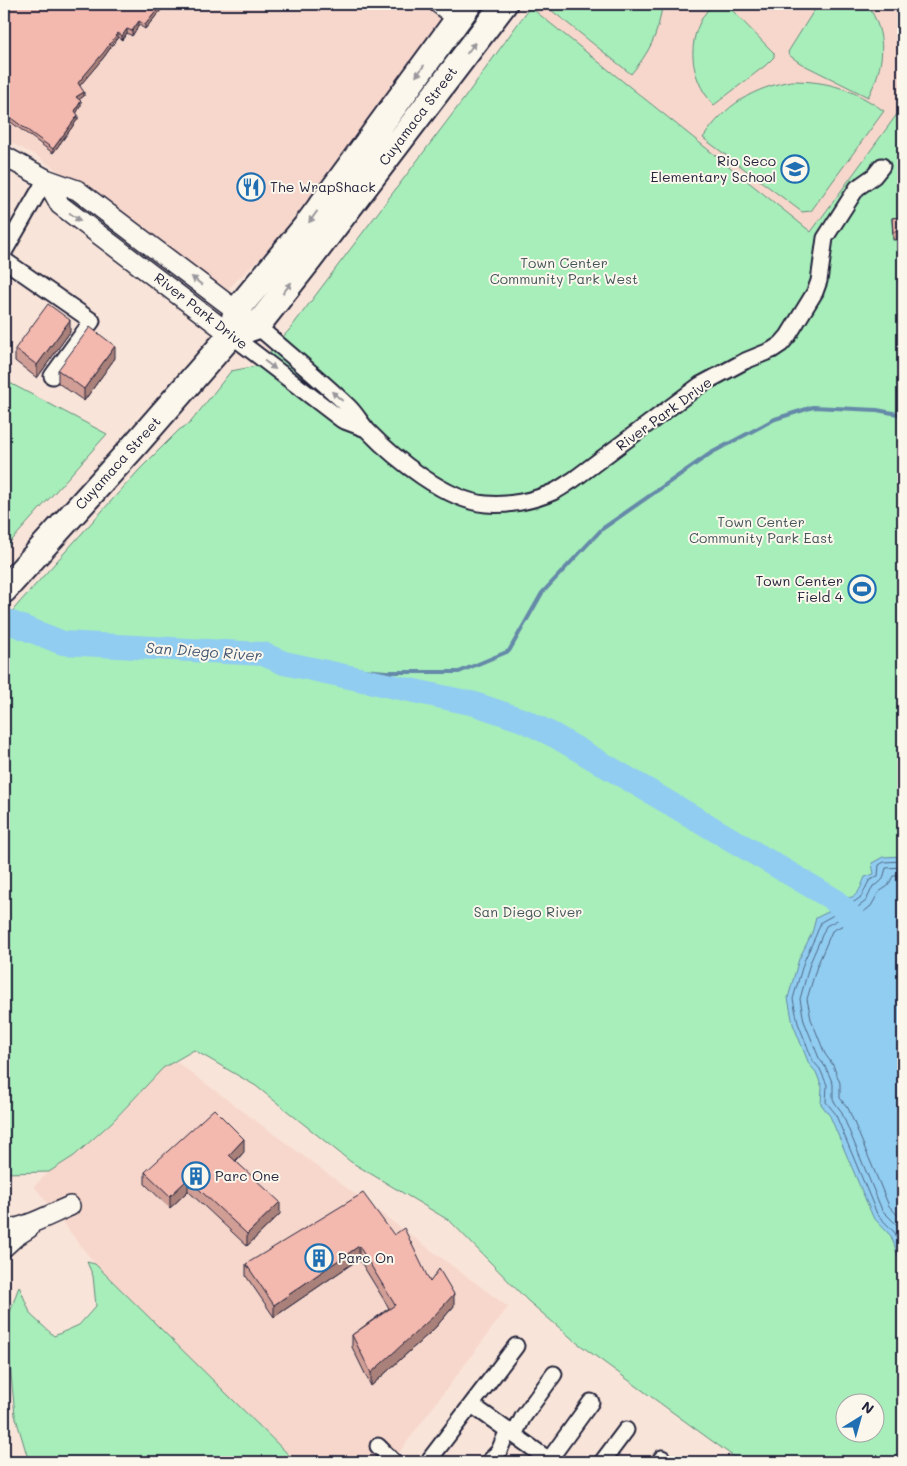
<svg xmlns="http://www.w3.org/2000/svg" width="907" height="1466" viewBox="0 0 907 1466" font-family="Mali,sans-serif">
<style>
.built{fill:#f7d7cc}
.green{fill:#a7eeba;stroke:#64887a;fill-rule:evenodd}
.water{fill:#91cdf1;stroke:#6589a8}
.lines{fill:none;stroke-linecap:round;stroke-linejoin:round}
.shore{stroke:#4e6684;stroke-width:1}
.stream{stroke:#6589a8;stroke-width:4}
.river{stroke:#91cdf1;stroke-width:24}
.minor-casing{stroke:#22223b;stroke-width:19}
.tertiary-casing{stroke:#22223b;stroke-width:22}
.primary-casing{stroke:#22223b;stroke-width:29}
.minor{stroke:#fbf7ec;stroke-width:15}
.tertiary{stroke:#fbf7ec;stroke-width:19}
.primary{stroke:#fbf7ec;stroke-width:25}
.wall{fill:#d19e96;stroke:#22223b}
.shaded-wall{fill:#aa817a;stroke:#22223b}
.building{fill:#f3b8ae;stroke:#22223b}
.oneway{fill:#99979c}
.labels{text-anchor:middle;stroke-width:4;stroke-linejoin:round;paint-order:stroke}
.street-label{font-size:14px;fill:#22223b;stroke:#fbf7ec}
.poi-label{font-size:14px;fill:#22223b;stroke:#fbf7ec;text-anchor:start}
.park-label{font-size:14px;fill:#43555b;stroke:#fbf7ec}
.water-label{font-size:15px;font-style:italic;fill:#435572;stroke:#fbf7ec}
</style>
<rect width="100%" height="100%" fill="#f9e4d9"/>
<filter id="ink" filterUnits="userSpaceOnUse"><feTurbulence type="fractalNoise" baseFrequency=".02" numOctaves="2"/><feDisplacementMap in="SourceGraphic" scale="10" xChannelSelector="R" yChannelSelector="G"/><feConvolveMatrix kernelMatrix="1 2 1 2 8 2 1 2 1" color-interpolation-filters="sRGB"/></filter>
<g filter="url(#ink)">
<path class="built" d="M 4,4 L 428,4 L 445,16 L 272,246 L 225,292 L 37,156 L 4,139 Z
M 526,4 L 903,4 L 903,106 L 811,232 Z
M 175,1061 L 508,1307 L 392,1462 L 296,1462 L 95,1264 L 34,1186 L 49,1172 L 74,1156 L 113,1122 L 163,1068 Z"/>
<path class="green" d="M 546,4 L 662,4 L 662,7 C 658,35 649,53 631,74 L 546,6 Z
M 713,4 L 726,4 L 774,53 L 774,57 L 766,65 L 714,105 C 687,77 685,32 713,4 Z
M 818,4 L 867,4 C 888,35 885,65 868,97 L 800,63 L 789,55 L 788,52 Z
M 530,7 L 811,232 L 903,106 L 903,1462 L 741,1462 L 576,1342 L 528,1301 L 450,1221 L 351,1162 L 256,1086 L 194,1050 L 163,1068 L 112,1122 L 74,1156 L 49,1172 L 4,1173 L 4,622 L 11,615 L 10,614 L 19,603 L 140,469 L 179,430 L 190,423 L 231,371 L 257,366 L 290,329 L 463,100 ZM 844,1404 L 874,1404 L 874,1434 L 844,1434 Z
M 791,81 C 829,81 853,89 884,111 L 811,211 L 802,212 L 703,138 C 725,105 753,88 791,81 Z
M 4,380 L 107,434 L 4,549 Z
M 87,1262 L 95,1264 L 296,1462 L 29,1462 L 15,1415 L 6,1324 L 19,1286 L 31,1315 L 54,1336 L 79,1325 L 96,1306 L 93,1276 Z"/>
<path class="water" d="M 903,856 L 903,1269 L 891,1236 L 873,1217 L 830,1116 L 821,1104 L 822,1087 L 816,1072 L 809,1064 L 793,1024 L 788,998 L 799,959 L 812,933 L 816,918 L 836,908 L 843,899 C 859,897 859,891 865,877 L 874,874 L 872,863 L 883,857 Z"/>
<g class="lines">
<path class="shore" d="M 903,861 L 884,862 L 879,865 L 878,876 L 869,881 L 861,897 L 854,902 L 846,904 L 839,912 L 821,922 L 816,935 L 804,961 L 793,999 L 798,1023 L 813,1061 L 820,1069 L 827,1085 L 826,1102 L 835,1113 L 877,1214 L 895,1233 L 903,1254
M 903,867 L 886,868 L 883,879 L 879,883 L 873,886 L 866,901 L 858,907 L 849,909 L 843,917 L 826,926 L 810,963 L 800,999 L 804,1021 L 819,1058 L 826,1068 L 833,1084 L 833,1100 L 841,1111 L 882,1210 L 900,1228 L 903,1235
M 903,875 L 893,876 L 888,886 L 879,892 L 871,906 L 861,914 L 853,917 L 847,923 L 832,931 L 817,966 L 807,999 L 811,1019 L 825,1054 L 833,1065 L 840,1083 L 840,1098 L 848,1108 L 889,1206 L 903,1221"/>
<path class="stream" d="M 284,663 L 386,672 L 459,672 L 509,651 L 542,593 L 602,529 L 711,453 L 775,419 L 813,407 L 877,410 L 903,415"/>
<path class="river" d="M 4,620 L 63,643 L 263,654 L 284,663 L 475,704 L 525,721 L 555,736 L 833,899 L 862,927"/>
<g class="minor-casing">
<path id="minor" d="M 4,252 L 46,179
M 4,260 L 92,321 L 52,376
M 257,326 C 288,353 320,379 349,407 C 356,414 361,423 368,431 C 394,458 447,501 486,504 C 508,506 533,501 553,492 C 560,489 566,484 573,480 L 700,385 L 745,361 L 772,350 L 781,344 L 788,336 L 815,292 L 819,281 L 825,238 L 857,188 L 874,176 L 882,166
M 231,335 L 342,420 L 366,429
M 472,1405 L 552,1462
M 514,1435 L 523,1417 L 554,1374
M 378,1446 L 394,1462
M 430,1459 L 516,1346
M 549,1460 L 591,1402
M 489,1462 L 499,1451 L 508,1430
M 602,1462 L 626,1430
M 659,1462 L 662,1458"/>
</g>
<g class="tertiary-casing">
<path id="tertiary" d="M 439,4 L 458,18
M 4,156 L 46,179 L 77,190 L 246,318
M 46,179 L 60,205 L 231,335
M 4,1230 C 24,1229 51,1214 70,1206
M 4,1247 L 15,1237 L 29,1228"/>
</g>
<g class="primary-casing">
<path id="primary" d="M 231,335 L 236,311 L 307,225 L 469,4
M 4,590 L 135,445 L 231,335 L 257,326 L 309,260 L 504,4"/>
</g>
<use href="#minor" class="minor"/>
<use href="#tertiary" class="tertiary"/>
<use href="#primary" class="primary"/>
</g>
<path class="wall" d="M 4,4 L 166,4 L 145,29 L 139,25 L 132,36 L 127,33 L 122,40 L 118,37 L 104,57 L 79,86 L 84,96 L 79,99 L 81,105 L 76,113 L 78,119 L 53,153 L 4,117 Z
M 903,217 L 903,239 L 893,240 L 892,218 Z
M 70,332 L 37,378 L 15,361 L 15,349 Z
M 115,358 L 84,401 L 58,383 L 58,370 Z
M 244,1152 L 236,1161 L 280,1214 L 247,1246 L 188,1191 L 170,1208 L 145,1184 L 145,1172 Z
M 394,1235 L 430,1282 L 454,1306 L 434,1329 L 371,1386 L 352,1347 L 352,1335 L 389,1308 L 359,1259 L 274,1317 L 246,1276 L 246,1264 Z"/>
<path class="shaded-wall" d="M 162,4 L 166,4 L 145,29 L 145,25 Z
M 139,21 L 139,25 L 132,36 L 132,31 Z
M 127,29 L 127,33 L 122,40 L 122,36 Z
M 118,33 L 118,37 L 104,57 L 78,88 L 78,83 Z
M 84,92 L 84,96 L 76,102 L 76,97 Z
M 81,101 L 81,105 L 75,116 L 75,111 Z
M 78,115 L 78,119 L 53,153 L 53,149 Z
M 70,320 L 70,332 L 37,378 L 37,365 Z
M 115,346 L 115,358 L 84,401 L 84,389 Z
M 244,1139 L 244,1152 L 229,1167 L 229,1155 Z
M 188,1179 L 188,1191 L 170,1208 L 170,1196 Z
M 280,1202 L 280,1214 L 247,1246 L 247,1234 Z
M 359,1246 L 359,1259 L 274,1317 L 274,1305 Z
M 454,1294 L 454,1306 L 434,1329 L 371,1386 L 371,1373 Z"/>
<path class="building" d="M 4,4 L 162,4 L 145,25 L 139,21 L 132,31 L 127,29 L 122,36 L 118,33 L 104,52 L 78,83 L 84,92 L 76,97 L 81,101 L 75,111 L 78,115 L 53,149 L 4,113 Z
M 903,217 L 903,231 L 893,232 L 892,218 Z
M 48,304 L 70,320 L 37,365 L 15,349 Z
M 90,327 L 115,346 L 84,389 L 58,370 Z
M 214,1109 L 244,1139 L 229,1155 L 280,1202 L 247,1234 L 188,1179 L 170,1196 L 145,1172 Z
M 363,1193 L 394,1235 L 404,1228 L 430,1282 L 439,1269 L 454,1294 L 434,1316 L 371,1373 L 352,1335 L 395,1305 L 359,1246 L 274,1305 L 246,1264 Z"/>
<defs><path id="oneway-solid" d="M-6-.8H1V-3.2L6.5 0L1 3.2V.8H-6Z" transform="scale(1.25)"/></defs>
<g class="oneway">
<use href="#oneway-solid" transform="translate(471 48) rotate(-53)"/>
<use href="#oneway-solid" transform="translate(420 71) rotate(126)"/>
<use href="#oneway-solid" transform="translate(75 217) rotate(37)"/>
<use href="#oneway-solid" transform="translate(313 217) rotate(126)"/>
<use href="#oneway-solid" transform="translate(197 281) rotate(-142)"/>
<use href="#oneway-solid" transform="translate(287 288) rotate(-52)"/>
<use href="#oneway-solid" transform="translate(270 365) rotate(37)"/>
<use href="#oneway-solid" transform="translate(337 396) rotate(-139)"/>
</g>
</g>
<defs>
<g id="school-ring" transform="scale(1.4375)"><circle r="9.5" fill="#fbf7ec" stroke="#1f6fb2" stroke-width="1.5"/><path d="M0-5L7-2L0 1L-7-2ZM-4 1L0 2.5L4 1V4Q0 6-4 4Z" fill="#1f6fb2"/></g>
<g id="restaurant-ring" transform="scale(1.4375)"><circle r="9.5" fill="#fbf7ec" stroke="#1f6fb2" stroke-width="1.5"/><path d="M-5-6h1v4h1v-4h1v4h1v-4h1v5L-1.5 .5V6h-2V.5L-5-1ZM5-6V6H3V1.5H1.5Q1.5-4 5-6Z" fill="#1f6fb2"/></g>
<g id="stadium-ring" transform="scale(1.4375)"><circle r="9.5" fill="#fbf7ec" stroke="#1f6fb2" stroke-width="1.5"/><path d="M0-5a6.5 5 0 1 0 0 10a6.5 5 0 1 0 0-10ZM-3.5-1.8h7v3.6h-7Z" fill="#1f6fb2"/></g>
<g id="building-ring" transform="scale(1.4375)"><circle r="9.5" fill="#fbf7ec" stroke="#1f6fb2" stroke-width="1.5"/><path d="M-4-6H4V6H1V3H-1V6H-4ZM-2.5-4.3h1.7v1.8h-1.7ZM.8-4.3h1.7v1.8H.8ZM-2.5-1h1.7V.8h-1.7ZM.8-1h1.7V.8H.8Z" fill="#1f6fb2"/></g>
</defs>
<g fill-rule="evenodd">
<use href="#school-ring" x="795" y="169"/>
<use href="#restaurant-ring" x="251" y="187"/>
<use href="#stadium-ring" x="862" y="589"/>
<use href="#building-ring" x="196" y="1176"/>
<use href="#building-ring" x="319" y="1258"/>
</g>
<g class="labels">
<g class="street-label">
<text transform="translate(418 116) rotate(-53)" y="5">Cuyamaca Street</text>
<text transform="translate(201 311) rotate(38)" y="5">River Park Drive</text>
<text transform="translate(664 414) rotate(-36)" y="5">River Park Drive</text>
<text transform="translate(118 463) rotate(-48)" y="5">Cuyamaca Street</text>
</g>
<g class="poi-label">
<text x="776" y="166" text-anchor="end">Rio Seco<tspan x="776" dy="16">Elementary School</tspan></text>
<text x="270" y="192">The WrapShack</text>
<text x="843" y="586" text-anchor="end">Town Center<tspan x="843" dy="16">Field 4</tspan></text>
<text x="215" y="1181">Parc One</text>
<text x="338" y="1263">Parc On</text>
</g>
<g class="park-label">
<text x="564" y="268">Town Center<tspan x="564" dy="16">Community Park West</tspan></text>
<text x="761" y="527">Town Center<tspan x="761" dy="16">Community Park East</tspan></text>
<text x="528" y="917">San Diego River</text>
</g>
<g class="water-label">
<text transform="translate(204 652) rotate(4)" y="5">San Diego River</text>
</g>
</g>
<rect width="907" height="1466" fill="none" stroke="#fbf7ec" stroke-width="20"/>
<rect x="10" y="10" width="887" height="1446" fill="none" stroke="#22223b" stroke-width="2" filter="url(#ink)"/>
<g transform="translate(860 1418) rotate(37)"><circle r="24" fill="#fbf7ec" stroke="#a4a2a5"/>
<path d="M0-4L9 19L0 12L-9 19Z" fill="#1f6fb2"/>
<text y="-8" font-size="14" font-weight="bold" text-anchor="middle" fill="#22223b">N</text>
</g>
</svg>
